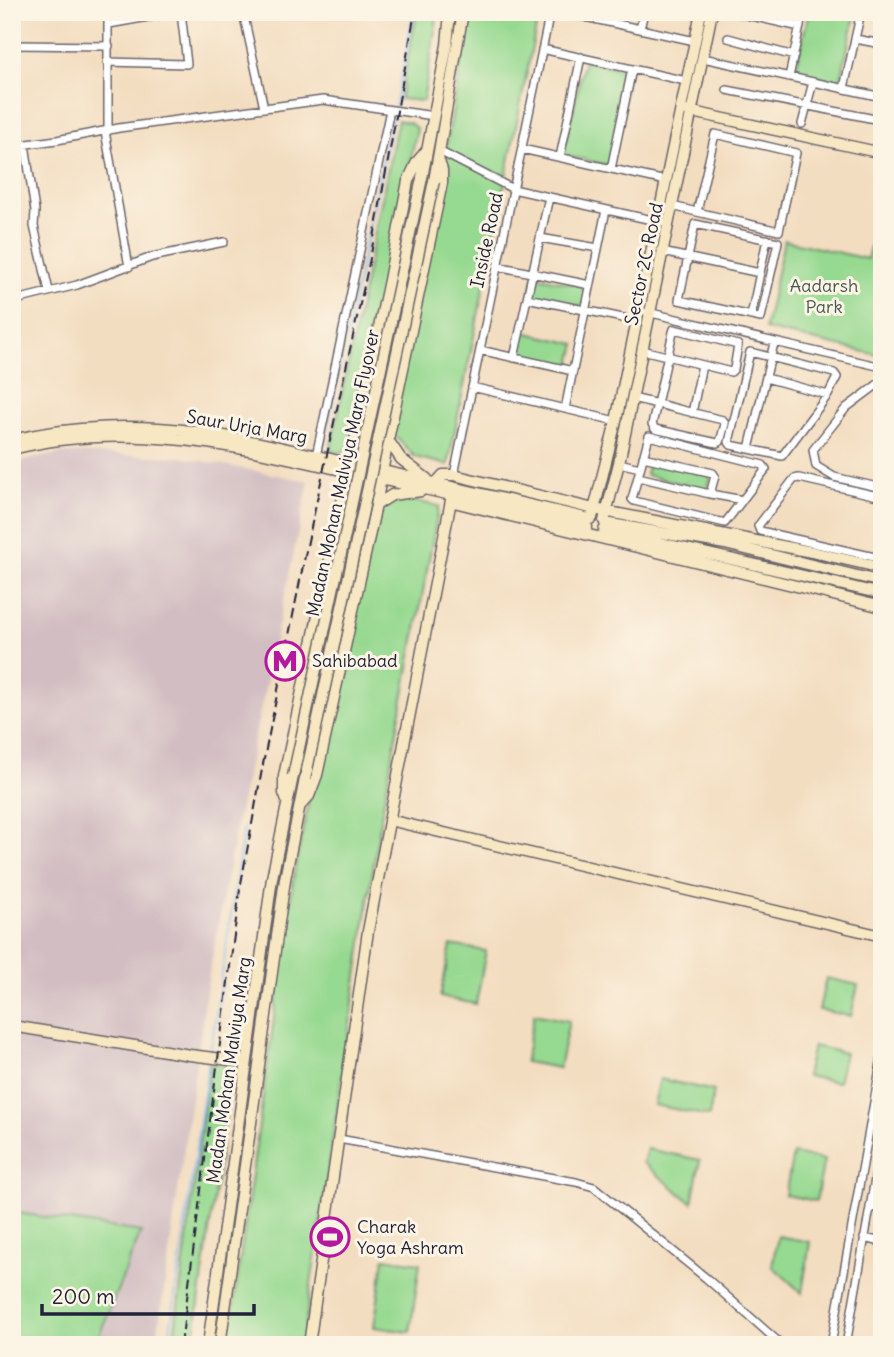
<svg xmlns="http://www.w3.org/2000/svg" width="894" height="1357" viewBox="0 0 894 1357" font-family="Delius,sans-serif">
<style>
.industrial{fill:#d2bec2}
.green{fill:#96d990;stroke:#5c7e66;stroke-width:2}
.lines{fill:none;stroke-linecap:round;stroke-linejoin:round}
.stream{stroke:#78b7ec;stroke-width:2}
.street-casing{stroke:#6b636a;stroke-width:10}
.secondary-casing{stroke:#6b636a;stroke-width:13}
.street{stroke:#fff;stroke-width:7}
.secondary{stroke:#f7e8c3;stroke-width:10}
.rail{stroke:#22223b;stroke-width:2;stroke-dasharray:10 5;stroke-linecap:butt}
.secondary-bridge-casing{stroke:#6b636a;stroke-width:13;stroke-linecap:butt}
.secondary-bridge{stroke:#f7e8c3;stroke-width:10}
.labels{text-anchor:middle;stroke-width:6;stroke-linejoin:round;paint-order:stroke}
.street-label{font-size:18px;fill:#22223b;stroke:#fcf5e5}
.park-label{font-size:18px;fill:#455954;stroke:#fcf5e5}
.poi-label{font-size:18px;fill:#22223b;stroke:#fcf5e5;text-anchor:start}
</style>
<rect width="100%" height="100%" fill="#fcf5e5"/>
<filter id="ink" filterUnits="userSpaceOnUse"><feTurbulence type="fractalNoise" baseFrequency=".0143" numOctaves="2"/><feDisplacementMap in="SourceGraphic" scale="14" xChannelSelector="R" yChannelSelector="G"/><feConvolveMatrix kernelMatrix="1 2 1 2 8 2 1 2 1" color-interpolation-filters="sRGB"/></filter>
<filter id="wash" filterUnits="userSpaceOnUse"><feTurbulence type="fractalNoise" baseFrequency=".00686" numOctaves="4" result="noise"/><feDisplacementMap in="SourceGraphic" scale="28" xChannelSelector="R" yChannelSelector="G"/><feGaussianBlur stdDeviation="1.57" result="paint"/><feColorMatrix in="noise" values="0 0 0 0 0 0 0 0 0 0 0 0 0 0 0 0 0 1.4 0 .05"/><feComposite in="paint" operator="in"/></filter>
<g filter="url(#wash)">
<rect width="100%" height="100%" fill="#f3ddc0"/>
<path class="industrial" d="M 63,453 L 181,457 L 309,481 L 238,816 L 207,986 L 156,1345 L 12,1345 L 12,463 Z"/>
<path class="green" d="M 417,12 L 438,12 L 423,101 L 400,99 Z
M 469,12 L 539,12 L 448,465 L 415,457 L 394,435 L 390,413 L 451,121 Z
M 809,12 L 856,12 L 840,82 L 795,72 Z
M 584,61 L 629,71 L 608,165 L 563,155 Z
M 398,120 L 410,123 L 417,129 L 364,389 L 350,447 L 341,452 L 330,452 Z
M 882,198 L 882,356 L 765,329 L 784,240 L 867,259 Z
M 534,276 L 588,287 L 583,307 L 530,296 Z
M 523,332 L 576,344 L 570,368 L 517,356 Z
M 649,461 L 711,476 L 707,490 L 646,475 Z
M 404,499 L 439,506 L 380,822 L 302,1345 L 228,1345 L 295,868 L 366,528 C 377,509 381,500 404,499 Z
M 451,945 L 486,951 L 476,1004 L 440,997 Z
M 826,978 L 858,985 L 851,1016 L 819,1010 Z
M 534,1014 L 569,1021 L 559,1068 L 525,1062 Z
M 813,1046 L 845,1053 L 838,1082 L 806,1076 Z
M 210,1063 L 226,1066 L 231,1077 L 193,1345 L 173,1345 Z
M 660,1079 L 714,1091 L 709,1116 L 654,1105 Z
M 647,1149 L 700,1160 L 692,1203 L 643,1163 Z
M 793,1154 L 824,1160 L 816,1201 L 785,1195 Z
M 12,1212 L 141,1232 L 95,1345 L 12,1345 Z
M 778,1236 L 810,1242 L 802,1293 L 772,1266 Z
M 384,1258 L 420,1263 L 410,1332 L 374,1327 Z"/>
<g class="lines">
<path class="stream" d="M 395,107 L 414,12
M 324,443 L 393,113
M 210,1055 L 244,827
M 168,1345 L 209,1060"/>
</g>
</g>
<g filter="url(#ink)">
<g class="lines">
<g class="street-casing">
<path id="street" d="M 108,12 L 108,131
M 243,12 L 264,108
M 562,12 L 695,41
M 733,12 L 800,27
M 462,17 L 472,12
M 109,24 L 176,12
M 640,29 L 644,12
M 728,38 L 794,56
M 855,39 L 882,44
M 12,45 L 109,46
M 542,49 L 686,81
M 703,58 L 882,97
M 107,62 L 187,64 L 181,12
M 789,77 L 803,12
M 844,88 L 861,12
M 727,90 L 880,120
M 802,124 L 813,82
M 105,131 L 129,267
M 715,134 L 796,153 L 779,231 L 697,212 Z
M 25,144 L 35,211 L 34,226 L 49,291
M 12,146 L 57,140 L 119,128 L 323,100 L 434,116
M 522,149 L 666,181
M 439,151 L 513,189 L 661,222
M 560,157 L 581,57
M 611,169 L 632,69
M 672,206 L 697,212
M 695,224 L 778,242 L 761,318 L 679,300 Z
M 540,238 L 598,248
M 662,252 L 760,273
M 497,266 L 590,285
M 527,298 L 637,321
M 12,301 L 77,285 L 152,257 L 224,242
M 647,312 L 882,367
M 751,316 L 767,239
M 480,350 L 573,371
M 750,352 L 834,373 L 837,377 L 828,395 L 782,456 L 731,445 L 729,442 Z
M 514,358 L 549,197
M 766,378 L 828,395
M 882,381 L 846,408 L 813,450 L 816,466 L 834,477 L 882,488
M 472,387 L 616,421
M 632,398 C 663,405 693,413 723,420 L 725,424 L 720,442 L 717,443 L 655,429 L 652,424 C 660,393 666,363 673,332 L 674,329 L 738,345 L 734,369 L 731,372 L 667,356 L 642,350
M 565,409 L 606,210
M 692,413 L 702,365
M 649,436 L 763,465 L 766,469 L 725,523 L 634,501 L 632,499 Z
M 749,449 L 774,343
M 316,456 L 390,110
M 619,463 L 640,468
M 454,475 L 550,12
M 638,477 L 710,494 L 715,476 L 713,473 L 643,457
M 710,494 L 743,500
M 882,497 L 799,478 L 794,479 L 758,526 L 760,531 L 879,558 L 882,556
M 339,1139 L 576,1182 L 594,1187 L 706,1278 L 782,1345
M 870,1206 L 882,1209
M 864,1238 L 882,1242
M 831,1345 L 882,1057
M 846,1345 L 882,1139"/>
</g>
<g class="secondary-casing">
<path id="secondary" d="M 688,111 L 882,153
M 422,178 L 447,45 L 450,12
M 434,181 L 463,12
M 12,440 C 72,425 139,424 199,432 C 252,439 305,454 357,465
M 388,440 L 401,459 L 427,479
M 12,449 C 133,418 256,450 375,478 C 446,494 517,509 587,527
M 379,470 L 590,519
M 436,483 L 443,475 L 454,475 L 594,509 L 817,553 L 882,568
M 454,502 L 882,607
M 376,505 L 392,495 L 421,491
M 592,518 L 616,421 L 701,12
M 604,521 L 619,463 L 712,12
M 605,523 L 725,544 L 882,582
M 604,530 L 882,594
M 287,801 L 284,793 L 284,776 L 389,280 L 408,181 L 417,162 L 427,150
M 300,806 L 309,796 L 317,775 L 376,505 L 388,440 L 442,183 L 442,170 L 438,158
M 389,820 L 882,936
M 12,1026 L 190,1055 L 246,1062
M 208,1345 L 272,878 L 293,776
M 220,1345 L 285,879 L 305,779
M 309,1345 L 368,931 L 452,495"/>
</g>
<use href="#street" class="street"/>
<use href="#secondary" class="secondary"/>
<path class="rail" d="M 181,1345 L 240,889 L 263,764 L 308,541 L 371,254 L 415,12"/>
<g class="secondary-bridge-casing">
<path id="secondary-bridge" d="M 293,776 L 422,178
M 305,779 L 434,181"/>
</g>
<use href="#secondary-bridge" class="secondary-bridge"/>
</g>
</g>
<defs>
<g id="metro-ring" transform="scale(2.0125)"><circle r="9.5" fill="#fcf5e5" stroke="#b5179e" stroke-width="1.5"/><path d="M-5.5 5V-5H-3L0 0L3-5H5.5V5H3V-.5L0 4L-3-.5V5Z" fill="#b5179e"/></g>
<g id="stadium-ring" transform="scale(2.0125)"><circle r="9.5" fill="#fcf5e5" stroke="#b5179e" stroke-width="1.5"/><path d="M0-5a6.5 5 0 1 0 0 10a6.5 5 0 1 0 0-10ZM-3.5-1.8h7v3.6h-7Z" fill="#b5179e"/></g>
</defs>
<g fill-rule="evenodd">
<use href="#metro-ring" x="285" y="661"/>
<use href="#stadium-ring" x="330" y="1237"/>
</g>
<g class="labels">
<g class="street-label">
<text transform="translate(487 240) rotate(-78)" y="6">Inside Road</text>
<text transform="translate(644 264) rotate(-78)" y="6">Sector 2C Road</text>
<text transform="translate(247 427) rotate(10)" y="6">Saur Urja Marg</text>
<text transform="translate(343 473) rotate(-78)" y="6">Madan Mohan Malviya Marg Flyover</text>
<text transform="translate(229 1070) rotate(-82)" y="6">Madan Mohan Malviya Marg</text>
</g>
<g class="park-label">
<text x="824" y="292">Aadarsh<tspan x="824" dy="21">Park</tspan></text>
</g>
<g class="poi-label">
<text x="312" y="667">Sahibabad</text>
<text x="357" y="1233">Charak<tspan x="357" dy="21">Yoga Ashram</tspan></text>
</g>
</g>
<rect width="894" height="1357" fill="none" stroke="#fcf5e5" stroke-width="42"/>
<path d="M42 1304v10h212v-10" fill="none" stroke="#22223b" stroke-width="3.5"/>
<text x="52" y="1304" font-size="21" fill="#22223b" stroke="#fcf5e5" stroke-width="5" paint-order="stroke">200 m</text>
</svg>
